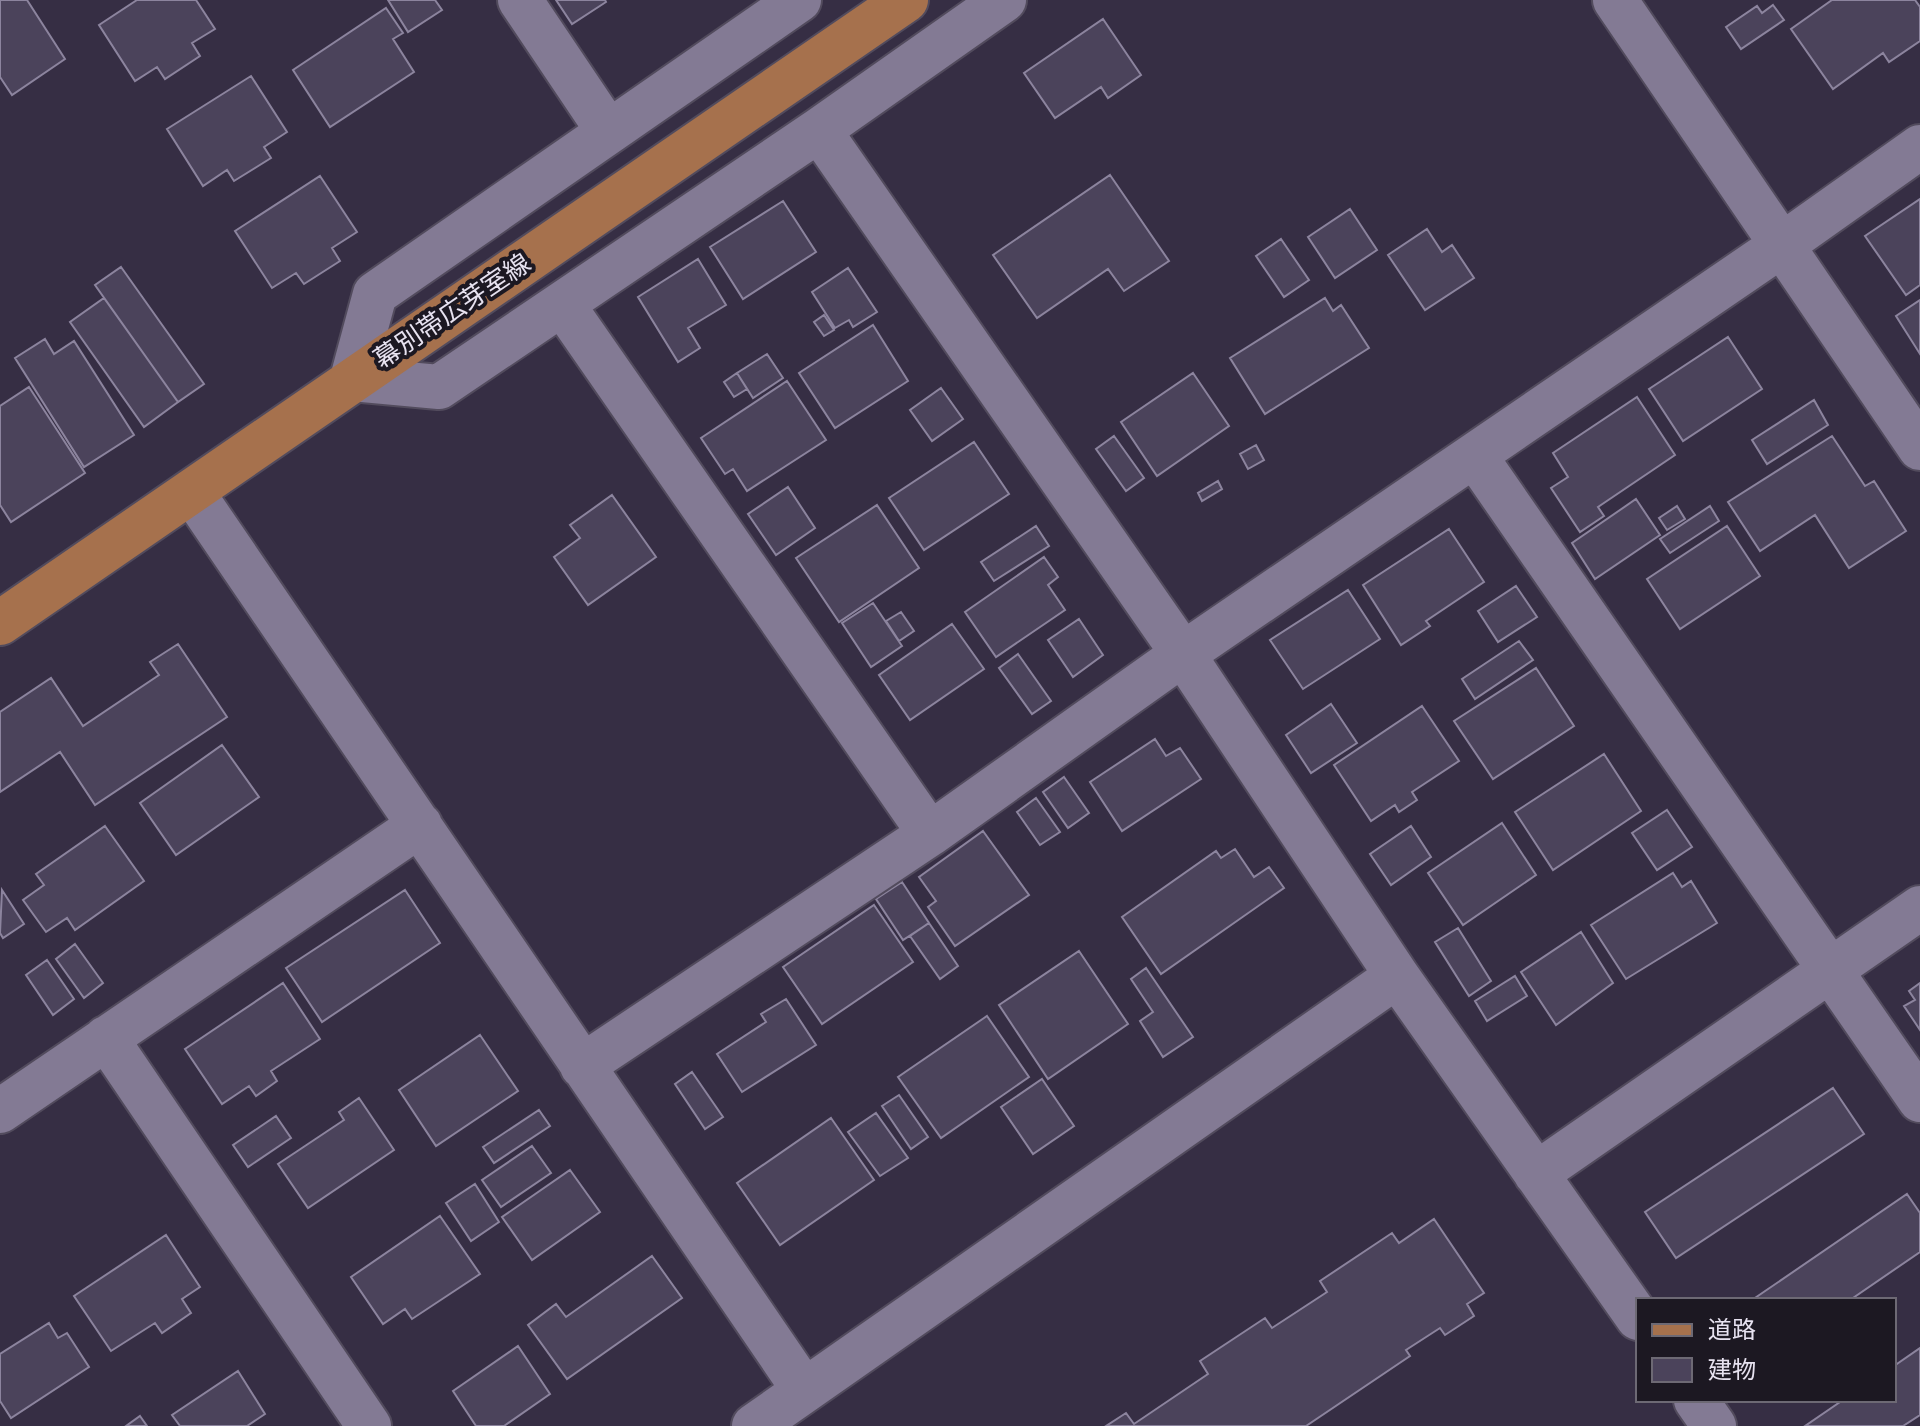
<svg xmlns="http://www.w3.org/2000/svg" width="1920" height="1426" viewBox="0 0 1920 1426" font-family="Karla,'Noto Sans JP',sans-serif">
<style>
.building{fill:#4b435b;stroke:#8c849e;stroke-width:2}
.lines{fill:none;stroke-linecap:round;stroke-linejoin:round}
.minor-casing{stroke:#524b5d;stroke-width:48}
.primary-casing{stroke:#524b5d;stroke-width:48}
.minor{stroke:#837a94;stroke-width:44}
.primary{stroke:#a6714d;stroke-width:44}
.labels{text-anchor:middle;stroke-width:8;stroke-linejoin:round;paint-order:stroke}
.street-label{font-size:26px;fill:#e7e2f0;stroke:#1c1822}
</style>
<rect width="100%" height="100%" fill="#362e44"/>
<path class="building" d="M 0,0 L 27,0 L 65,59 L 12,95 L 0,77 Z
M 137,0 L 196,0 L 215,29 L 192,43 L 200,56 L 165,79 L 157,67 L 135,81 L 99,25 Z
M 388,0 L 435,0 L 442,10 L 408,32 Z
M 556,0 L 605,0 L 606,2 L 572,24 Z
M 1832,0 L 1915,0 L 1920,7 L 1920,41 L 1889,62 L 1883,53 L 1833,89 L 1791,29 Z
M 1773,5 L 1784,20 L 1741,49 L 1726,27 L 1757,6 L 1762,13 Z
M 386,8 L 403,33 L 393,39 L 414,72 L 330,127 L 293,70 Z
M 1103,19 L 1141,75 L 1108,98 L 1101,87 L 1055,118 L 1024,73 Z
M 251,76 L 287,132 L 264,147 L 271,158 L 234,181 L 227,170 L 203,186 L 167,129 Z
M 1110,175 L 1169,261 L 1124,291 L 1108,269 L 1037,318 L 993,255 Z
M 320,176 L 357,232 L 332,248 L 340,261 L 304,284 L 296,273 L 272,288 L 235,231 Z
M 1920,199 L 1920,285 L 1906,295 L 1865,236 Z
M 783,201 L 816,252 L 743,299 L 710,247 Z
M 1350,209 L 1377,250 L 1335,278 L 1308,237 Z
M 1427,229 L 1442,252 L 1452,245 L 1474,278 L 1425,310 L 1388,255 Z
M 1281,239 L 1309,280 L 1284,297 L 1256,256 Z
M 698,259 L 726,305 L 688,328 L 700,348 L 678,362 L 638,297 Z
M 121,267 L 204,384 L 178,402 L 95,285 Z
M 848,268 L 877,312 L 853,327 L 849,320 L 835,328 L 812,292 Z
M 104,298 L 178,402 L 144,427 L 70,322 Z
M 1325,298 L 1333,311 L 1341,305 L 1369,348 L 1265,414 L 1230,358 Z
M 1920,300 L 1920,354 L 1896,316 Z
M 824,315 L 834,330 L 824,336 L 814,322 Z
M 873,325 L 908,381 L 835,428 L 799,373 Z
M 1728,337 L 1762,389 L 1683,441 L 1649,389 Z
M 45,339 L 54,354 L 74,341 L 134,435 L 84,467 L 15,358 Z
M 767,354 L 783,378 L 753,398 L 737,373 Z
M 737,373 L 747,389 L 734,397 L 724,382 Z
M 1193,373 L 1229,426 L 1157,476 L 1121,422 Z
M 787,381 L 826,440 L 747,491 L 733,469 L 725,474 L 701,438 Z
M 29,387 L 85,473 L 11,522 L 0,505 L 0,406 Z
M 941,388 L 963,419 L 932,441 L 910,410 Z
M 1637,397 L 1675,455 L 1598,507 L 1604,516 L 1580,532 L 1551,488 L 1568,477 L 1553,453 Z
M 1814,400 L 1828,425 L 1767,464 L 1752,440 Z
M 1114,436 L 1144,478 L 1126,491 L 1096,449 Z
M 1832,436 L 1865,486 L 1874,481 L 1906,531 L 1849,568 L 1815,515 L 1760,551 L 1728,502 Z
M 974,442 L 1009,494 L 924,550 L 889,498 Z
M 1256,445 L 1264,460 L 1248,469 L 1240,454 Z
M 1218,481 L 1222,489 L 1202,501 L 1198,493 Z
M 788,487 L 815,528 L 776,555 L 748,514 Z
M 612,495 L 656,557 L 588,605 L 554,557 L 580,538 L 570,525 Z
M 1636,499 L 1660,535 L 1595,579 L 1572,543 Z
M 877,505 L 919,568 L 839,622 L 796,558 Z
M 1677,506 L 1685,519 L 1667,530 L 1659,518 Z
M 1710,506 L 1719,521 L 1670,553 L 1660,539 Z
M 1036,526 L 1049,546 L 994,581 L 981,562 Z
M 1727,526 L 1760,576 L 1680,629 L 1647,579 Z
M 1449,529 L 1484,582 L 1426,621 L 1430,626 L 1401,645 L 1363,585 Z
M 1044,557 L 1058,577 L 1048,585 L 1065,610 L 996,657 L 965,612 Z
M 1516,586 L 1537,617 L 1498,642 L 1478,611 Z
M 1348,590 L 1380,639 L 1303,689 L 1270,640 Z
M 873,603 L 902,646 L 871,667 L 842,623 Z
M 901,612 L 914,631 L 899,641 L 886,621 Z
M 1079,619 L 1103,655 L 1073,677 L 1048,640 Z
M 952,624 L 984,669 L 910,720 L 879,675 Z
M 1519,641 L 1533,660 L 1475,699 L 1462,679 Z
M 178,644 L 227,717 L 95,805 L 60,752 L 0,792 L 0,712 L 51,678 L 83,726 L 159,675 L 150,662 Z
M 1018,654 L 1051,701 L 1032,714 L 999,668 Z
M 1536,668 L 1574,726 L 1493,779 L 1454,721 Z
M 1331,704 L 1357,743 L 1311,773 L 1286,735 Z
M 1422,706 L 1459,761 L 1412,792 L 1417,800 L 1399,812 L 1395,805 L 1371,821 L 1334,765 Z
M 1155,739 L 1166,756 L 1180,748 L 1201,779 L 1122,831 L 1090,782 Z
M 222,745 L 259,797 L 176,855 L 140,803 Z
M 1604,754 L 1641,811 L 1553,870 L 1515,812 Z
M 1064,777 L 1089,813 L 1068,828 L 1043,792 Z
M 1036,798 L 1060,832 L 1040,845 L 1017,812 Z
M 1667,810 L 1692,847 L 1657,870 L 1632,833 Z
M 1502,823 L 1536,875 L 1463,925 L 1428,873 Z
M 105,826 L 144,881 L 75,930 L 67,918 L 46,932 L 23,900 L 44,885 L 36,874 Z
M 1411,826 L 1431,857 L 1391,885 L 1370,854 Z
M 983,831 L 1029,895 L 955,946 L 928,907 L 936,901 L 919,877 Z
M 1235,849 L 1254,877 L 1269,867 L 1284,888 L 1161,974 L 1122,917 L 1216,851 L 1221,858 Z
M 1673,873 L 1682,887 L 1691,881 L 1717,923 L 1626,979 L 1591,925 Z
M 902,882 L 929,923 L 903,940 L 876,899 Z
M 2,890 L 24,924 L 3,938 L 0,933 Z
M 405,890 L 440,943 L 322,1022 L 286,968 Z
M 874,905 L 913,962 L 822,1024 L 783,967 Z
M 929,923 L 958,966 L 940,979 L 910,936 Z
M 1458,928 L 1491,981 L 1469,996 L 1435,942 Z
M 1581,932 L 1613,983 L 1556,1025 L 1521,972 Z
M 75,944 L 103,983 L 84,998 L 56,959 Z
M 1079,951 L 1128,1024 L 1048,1079 L 999,1005 Z
M 47,960 L 74,999 L 53,1015 L 26,975 Z
M 1146,968 L 1193,1037 L 1163,1057 L 1140,1021 L 1153,1012 L 1131,979 Z
M 1515,976 L 1527,996 L 1487,1021 L 1475,1001 Z
M 283,983 L 320,1039 L 271,1071 L 277,1081 L 256,1096 L 249,1086 L 222,1104 L 185,1049 Z
M 1920,983 L 1920,1030 L 1904,1006 L 1915,1000 L 1909,991 Z
M 786,999 L 816,1045 L 742,1092 L 717,1054 L 766,1022 L 761,1014 Z
M 987,1016 L 1029,1077 L 941,1138 L 898,1077 Z
M 480,1035 L 518,1091 L 436,1146 L 399,1090 Z
M 692,1072 L 723,1117 L 705,1129 L 675,1084 Z
M 1042,1079 L 1074,1126 L 1033,1154 L 1001,1107 Z
M 1833,1088 L 1864,1134 L 1676,1258 L 1645,1212 Z
M 899,1095 L 928,1137 L 911,1149 L 882,1106 Z
M 359,1098 L 394,1150 L 308,1208 L 278,1164 L 344,1120 L 339,1112 Z
M 539,1110 L 550,1126 L 494,1163 L 483,1147 Z
M 876,1113 L 908,1158 L 880,1176 L 848,1132 Z
M 276,1116 L 291,1138 L 248,1167 L 233,1145 Z
M 831,1118 L 874,1180 L 780,1245 L 737,1183 Z
M 532,1146 L 551,1173 L 501,1207 L 482,1180 Z
M 570,1170 L 600,1212 L 532,1260 L 502,1217 Z
M 475,1184 L 499,1222 L 471,1241 L 446,1203 Z
M 1907,1194 L 1920,1213 L 1920,1252 L 1850,1300 L 1752,1300 Z
M 440,1216 L 480,1274 L 412,1319 L 405,1309 L 383,1324 L 351,1277 Z
M 1434,1219 L 1484,1293 L 1467,1304 L 1474,1316 L 1445,1335 L 1440,1328 L 1406,1350 L 1410,1356 L 1306,1426 L 1106,1426 L 1126,1413 L 1134,1424 L 1208,1374 L 1200,1361 L 1265,1318 L 1272,1328 L 1327,1292 L 1320,1281 L 1392,1233 L 1399,1243 Z
M 166,1235 L 200,1287 L 182,1299 L 191,1313 L 162,1333 L 155,1323 L 111,1351 L 74,1296 Z
M 652,1256 L 682,1298 L 567,1379 L 528,1325 L 556,1304 L 566,1317 Z
M 49,1323 L 58,1338 L 67,1333 L 89,1367 L 11,1418 L 0,1401 L 0,1354 Z
M 518,1346 L 550,1394 L 504,1426 L 476,1426 L 453,1391 Z
M 1920,1348 L 1920,1415 L 1903,1426 L 1805,1426 L 1843,1400 L 1894,1400 L 1894,1366 Z
M 238,1371 L 265,1414 L 247,1426 L 180,1426 L 172,1415 Z
M 140,1416 L 147,1426 L 126,1426 Z"/>
<g class="lines">
<g class="minor-casing">
<path id="minor" d="M 520,0 L 608,131
M 799,0 L 375,294 L 352,379 L 439,387 L 819,130 L 1004,0
M 1615,0 L 1920,448
M 819,130 L 1183,654 L 1397,976 L 1638,1318
M 563,305 L 930,834
M 1475,456 L 1920,1100
M 192,492 L 804,1390
M 106,1038 L 369,1426
M 582,1066 L 930,834 L 1183,654 L 1782,245 L 1920,147
M 0,1111 L 420,825
M 1536,1174 L 1920,908
M 1696,1400 L 1714,1426
M 754,1426 L 1397,976"/>
</g>
<g class="primary-casing">
<path id="primary" d="M 0,623 L 906,0"/>
</g>
<use href="#minor" class="minor"/>
<use href="#primary" class="primary"/>
</g>
<g class="labels">
<g class="street-label">
<text transform="translate(452 311) rotate(-34)" y="9">幕別帯広芽室線</text>
</g>
</g>
<rect x="1636" y="1298" width="260" height="104" fill="#1c1822" stroke="#6d6974" stroke-width="2"/>
<rect x="1652" y="1324" width="40" height="12" fill="#a6714d" stroke="#6d6974" stroke-width="2"/>
<text x="1708" y="1338" font-size="24" fill="#e7e2f0">道路</text>
<rect x="1652" y="1358" width="40" height="24" fill="#4b435b" stroke="#6d6974" stroke-width="2"/>
<text x="1708" y="1378" font-size="24" fill="#e7e2f0">建物</text>
</svg>
